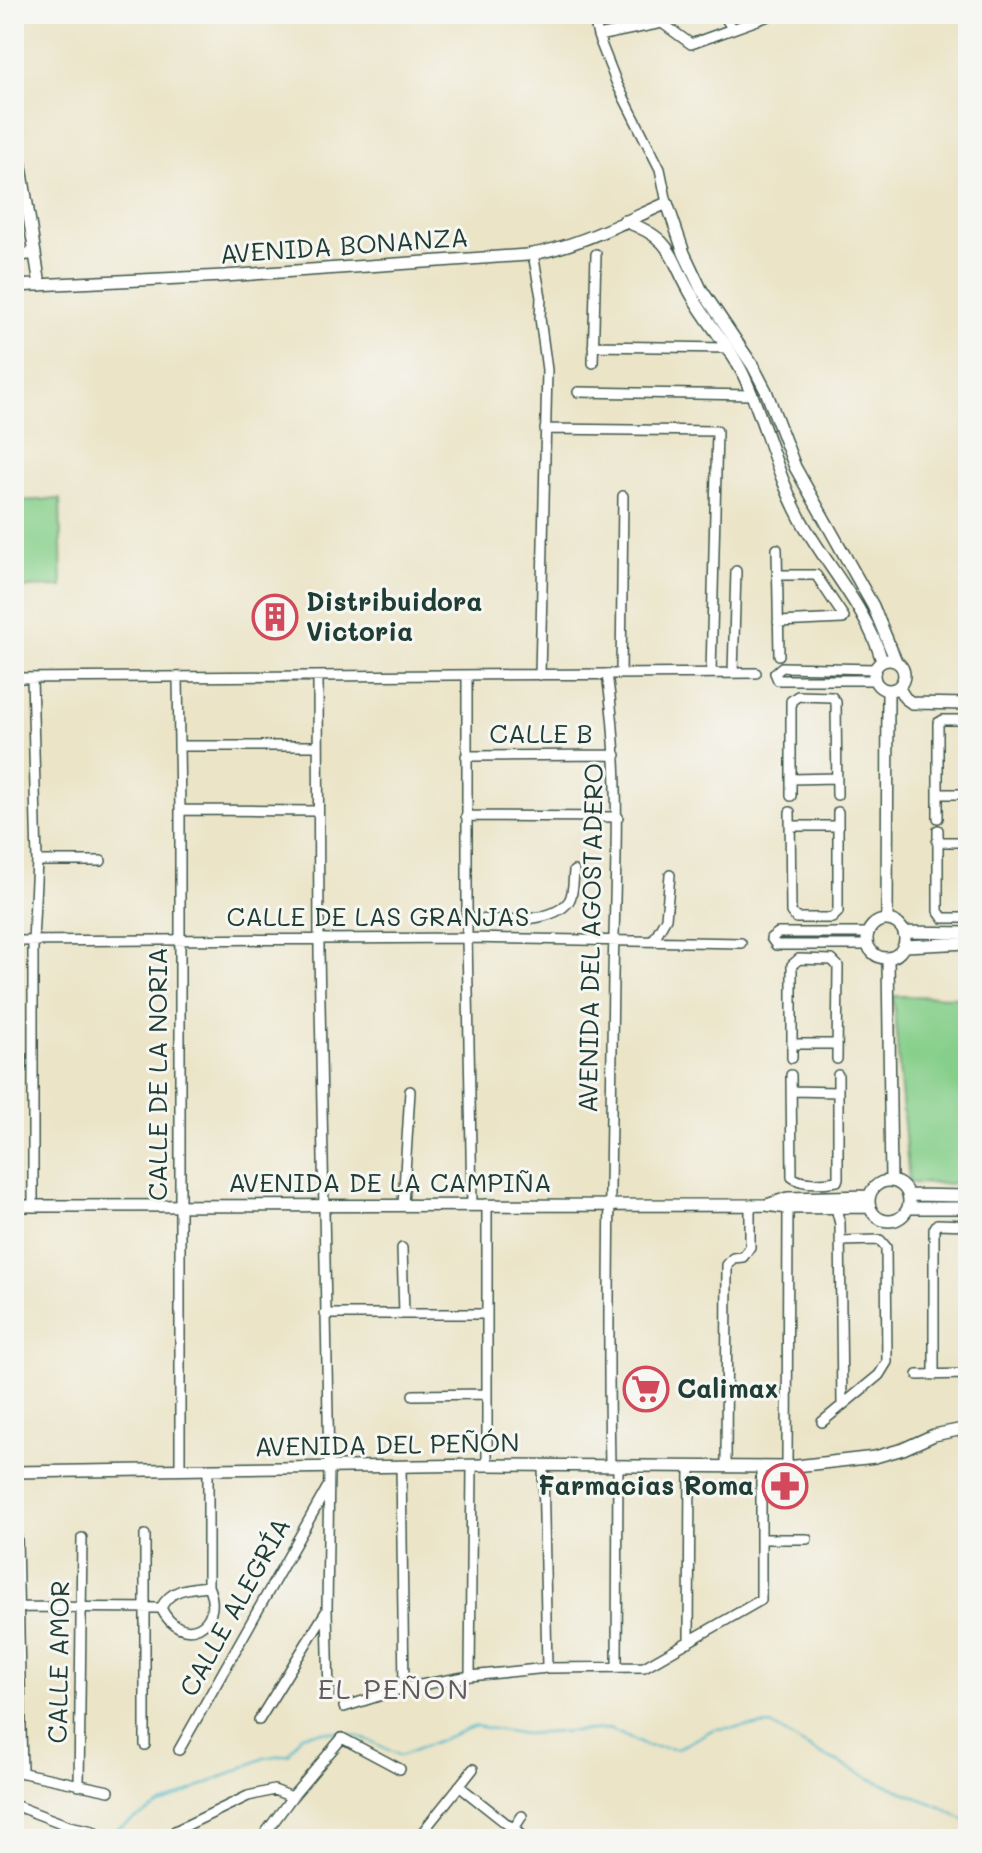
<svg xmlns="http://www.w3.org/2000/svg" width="982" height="1853" viewBox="0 0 982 1853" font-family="Mali,sans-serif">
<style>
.green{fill:#86cf8a;stroke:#52865f;stroke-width:2}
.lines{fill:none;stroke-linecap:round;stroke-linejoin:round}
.stream{stroke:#4cb7c9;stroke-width:2}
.minor-casing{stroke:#3e564a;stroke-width:12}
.tertiary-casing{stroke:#3e564a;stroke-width:14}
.minor{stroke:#fff;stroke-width:9}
.tertiary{stroke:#fff;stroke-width:11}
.labels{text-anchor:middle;stroke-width:6;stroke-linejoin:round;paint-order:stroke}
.street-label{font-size:26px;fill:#1f3d34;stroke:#f6f6f2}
.poi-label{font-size:26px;font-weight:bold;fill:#1f3d34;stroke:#f6f6f2;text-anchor:start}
.neighbourhood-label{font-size:28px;letter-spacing:2px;fill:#645b60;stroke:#f6f6f2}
</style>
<rect width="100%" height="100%" fill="#f6f6f2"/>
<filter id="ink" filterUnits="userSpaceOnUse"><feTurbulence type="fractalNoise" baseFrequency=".0125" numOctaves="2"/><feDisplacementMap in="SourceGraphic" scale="16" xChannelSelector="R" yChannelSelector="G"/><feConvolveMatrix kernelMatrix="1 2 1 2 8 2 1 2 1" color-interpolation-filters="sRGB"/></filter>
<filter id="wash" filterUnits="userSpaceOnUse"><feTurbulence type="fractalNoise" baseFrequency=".006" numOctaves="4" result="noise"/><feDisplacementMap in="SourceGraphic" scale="32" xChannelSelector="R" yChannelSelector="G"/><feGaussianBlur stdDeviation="1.8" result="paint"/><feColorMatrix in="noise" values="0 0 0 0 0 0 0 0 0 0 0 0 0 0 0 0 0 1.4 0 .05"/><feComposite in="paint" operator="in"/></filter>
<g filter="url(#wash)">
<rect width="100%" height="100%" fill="#ebe4c7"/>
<path class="green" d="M 60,499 L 62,587 L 14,588 L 14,501 Z
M 893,996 L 968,997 L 968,1184 L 909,1183 Z"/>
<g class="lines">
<path class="stream" d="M 99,1839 L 160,1805 L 264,1758 L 289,1754 L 301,1735 C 340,1725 366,1737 400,1756 L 475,1726 L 525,1734 L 610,1729 L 646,1746 L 677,1749 L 714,1729 L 771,1725 L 807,1747 L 871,1779 L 943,1808 L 968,1822"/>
</g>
</g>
<g filter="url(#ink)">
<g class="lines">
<g class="minor-casing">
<path id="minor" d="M 593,14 L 598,36 L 617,84 L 660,169 L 667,203
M 657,14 L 662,23 L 691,44 L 774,14
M 723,14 L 732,28
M 598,36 L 662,23
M 533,254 L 541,297 L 540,318 L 547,370 L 540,675
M 593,346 L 728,348
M 593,363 L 596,254
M 578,392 L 753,395
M 545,429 L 717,431 L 711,673
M 777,549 L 779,655
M 777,575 L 816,575 L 844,617 L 843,619 L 778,622
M 875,669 L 782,667 L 775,673 L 778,680 L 875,680
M 733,673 L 736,571
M 607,674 C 622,775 615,874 613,976 C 611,1139 607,1302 610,1466
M 621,674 L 623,496
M 318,676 L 319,952 L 329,1467 L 327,1610 L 329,1696
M 467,676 L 467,938 L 472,1204
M 178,677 L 180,810 L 180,1470
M 14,678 L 756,673
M 32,678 L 37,861 L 33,941 L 33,1205
M 180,746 L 318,746
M 466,756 L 616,755
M 791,779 L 837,778
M 938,794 L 968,794
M 791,796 L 791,701 L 798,696 L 832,697 L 836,702 L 837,795
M 180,810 L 318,811
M 790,812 L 791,912 L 796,918 L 832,918 L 838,912 L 838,812
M 466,816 L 618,817
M 938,818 L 938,723 L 943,720 L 968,720
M 790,826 L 838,826
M 938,830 L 938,911 L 943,918 L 968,918
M 937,842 L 968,842
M 37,861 L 101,861
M 467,919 C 494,919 551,926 569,901 C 574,893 573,880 574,871
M 14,941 L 467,938 L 741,943
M 653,941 L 666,918 L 670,875
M 868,945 L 776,945 L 771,938 L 778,933 L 868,933
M 792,1044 L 837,1044
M 792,1058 L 792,965 L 799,959 L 832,960 L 838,966 L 837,1059
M 791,1075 L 792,1177 C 802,1185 824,1183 837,1181 L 838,1178 L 838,1075
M 791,1091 L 838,1092
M 487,1204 L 487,1465
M 403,1205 L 410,1091
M 836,1208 L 840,1224 L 842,1405
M 14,1226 L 14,1206
M 402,1248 L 404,1314
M 325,1314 L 487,1314
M 918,1375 L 968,1374
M 934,1375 L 934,1229 L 937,1224 L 968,1225
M 413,1395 L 487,1394
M 822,1422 L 879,1375 L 887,1362 L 886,1247 L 880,1240 L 840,1241
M 401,1466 L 404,1688
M 543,1466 L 547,1668
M 726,1466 L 727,1265 L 733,1258 L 743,1257 L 750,1247 L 750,1205
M 787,1467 L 788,1208
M 145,1535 L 145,1745
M 17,1538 L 22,1773
M 762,1539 L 807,1539
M 16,1607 L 161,1608
M 161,1608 C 181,1649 226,1626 208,1586 L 208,1470
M 161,1608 C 170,1589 188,1588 208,1586
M 689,1642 L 690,1466
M 617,1668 L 618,1466
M 470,1676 L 472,1466
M 344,1707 L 404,1688 L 470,1676 L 547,1668 L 644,1667 L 761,1600 L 761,1467
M 259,1720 L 327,1610
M 179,1750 L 327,1488
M 14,1771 L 109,1791
M 79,1786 L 82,1538
M 459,1786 L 526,1839
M 14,1805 L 69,1826 L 93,1831
M 172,1839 L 175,1831 L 248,1796 L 274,1790 L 292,1797
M 261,1839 L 292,1797 L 342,1738 L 400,1769
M 417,1839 L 473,1769
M 507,1839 L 522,1816
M 606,1839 L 665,1839"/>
</g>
<g class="tertiary-casing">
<path id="tertiary" d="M 14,123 L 40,285
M 624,221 C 677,240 668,257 694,299 C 709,325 731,348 744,376 C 765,422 776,473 800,518 C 826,566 867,608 882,661
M 14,256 L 35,253
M 14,286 L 224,276 L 527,255 C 577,247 621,223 667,203 L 684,253 L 701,289 L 753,366 L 766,391 L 795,467 L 873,606 L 896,661
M874 675a15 15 0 1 1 30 0a15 15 0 1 1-30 0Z
M 898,687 L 905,698 L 912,703 L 968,704
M 887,919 L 888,690
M867 939a19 19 0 1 1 38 0a19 19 0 1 1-38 0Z
M 904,932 L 968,933
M 905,946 L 968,943
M 888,959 L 891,1181
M869 1201a20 20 0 1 1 40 0a20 20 0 1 1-40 0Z
M 909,1195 L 968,1196
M 767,1205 L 788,1198 L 869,1196
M 14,1206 L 766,1205 L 788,1208 L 870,1207
M 909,1208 L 968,1208
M 14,1472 L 487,1465 L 787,1467 L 875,1457 L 903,1449 L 934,1435 L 968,1428"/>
</g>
<use href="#minor" class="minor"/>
<use href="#tertiary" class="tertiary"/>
</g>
</g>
<defs>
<g id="building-ring" transform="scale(2.3)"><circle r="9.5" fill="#f6f6f2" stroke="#d1495b" stroke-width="1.5"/><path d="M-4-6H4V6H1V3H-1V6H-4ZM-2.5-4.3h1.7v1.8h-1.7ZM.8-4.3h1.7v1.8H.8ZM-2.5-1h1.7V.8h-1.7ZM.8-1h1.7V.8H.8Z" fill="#d1495b"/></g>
<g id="supermarket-ring" transform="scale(2.3)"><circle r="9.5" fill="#f6f6f2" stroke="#d1495b" stroke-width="1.5"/><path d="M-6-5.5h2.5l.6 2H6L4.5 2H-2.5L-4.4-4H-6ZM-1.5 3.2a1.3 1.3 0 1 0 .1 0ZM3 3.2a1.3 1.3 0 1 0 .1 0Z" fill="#d1495b"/></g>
<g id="pharmacy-ring" transform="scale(2.3)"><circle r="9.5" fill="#f6f6f2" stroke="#d1495b" stroke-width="1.5"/><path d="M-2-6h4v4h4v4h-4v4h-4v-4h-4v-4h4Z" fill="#d1495b"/></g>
</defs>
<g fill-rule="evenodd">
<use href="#building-ring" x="275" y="617"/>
<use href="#supermarket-ring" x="646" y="1389"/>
<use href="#pharmacy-ring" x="785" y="1486"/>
</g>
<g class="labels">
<g class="street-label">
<text transform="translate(344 246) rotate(-4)" y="9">AVENIDA BONANZA</text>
<text x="541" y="743">CALLE B</text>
<text x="378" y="926">CALLE DE LAS GRANJAS</text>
<text transform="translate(591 938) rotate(-89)" y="9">AVENIDA DEL AGOSTADERO</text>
<text transform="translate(158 1074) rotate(-90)" y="9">CALLE DE LA NORIA</text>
<text x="390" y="1192">AVENIDA DE LA CAMPIÑA</text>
<text transform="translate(387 1445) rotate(-1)" y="9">AVENIDA DEL PEÑÓN</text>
<text transform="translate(235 1607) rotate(-61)" y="9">CALLE ALEGRÍA</text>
<text transform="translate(59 1662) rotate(-89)" y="9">CALLE AMOR</text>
</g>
<g class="poi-label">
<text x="306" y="611">Distribuidora<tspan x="306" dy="30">Victoria</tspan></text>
<text x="677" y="1398">Calimax</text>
<text x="754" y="1495" text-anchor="end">Farmacias Roma</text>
</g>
<g class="neighbourhood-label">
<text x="394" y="1699">EL PEÑON</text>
</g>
</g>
<rect width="982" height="1853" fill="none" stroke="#f6f6f2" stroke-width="48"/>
</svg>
